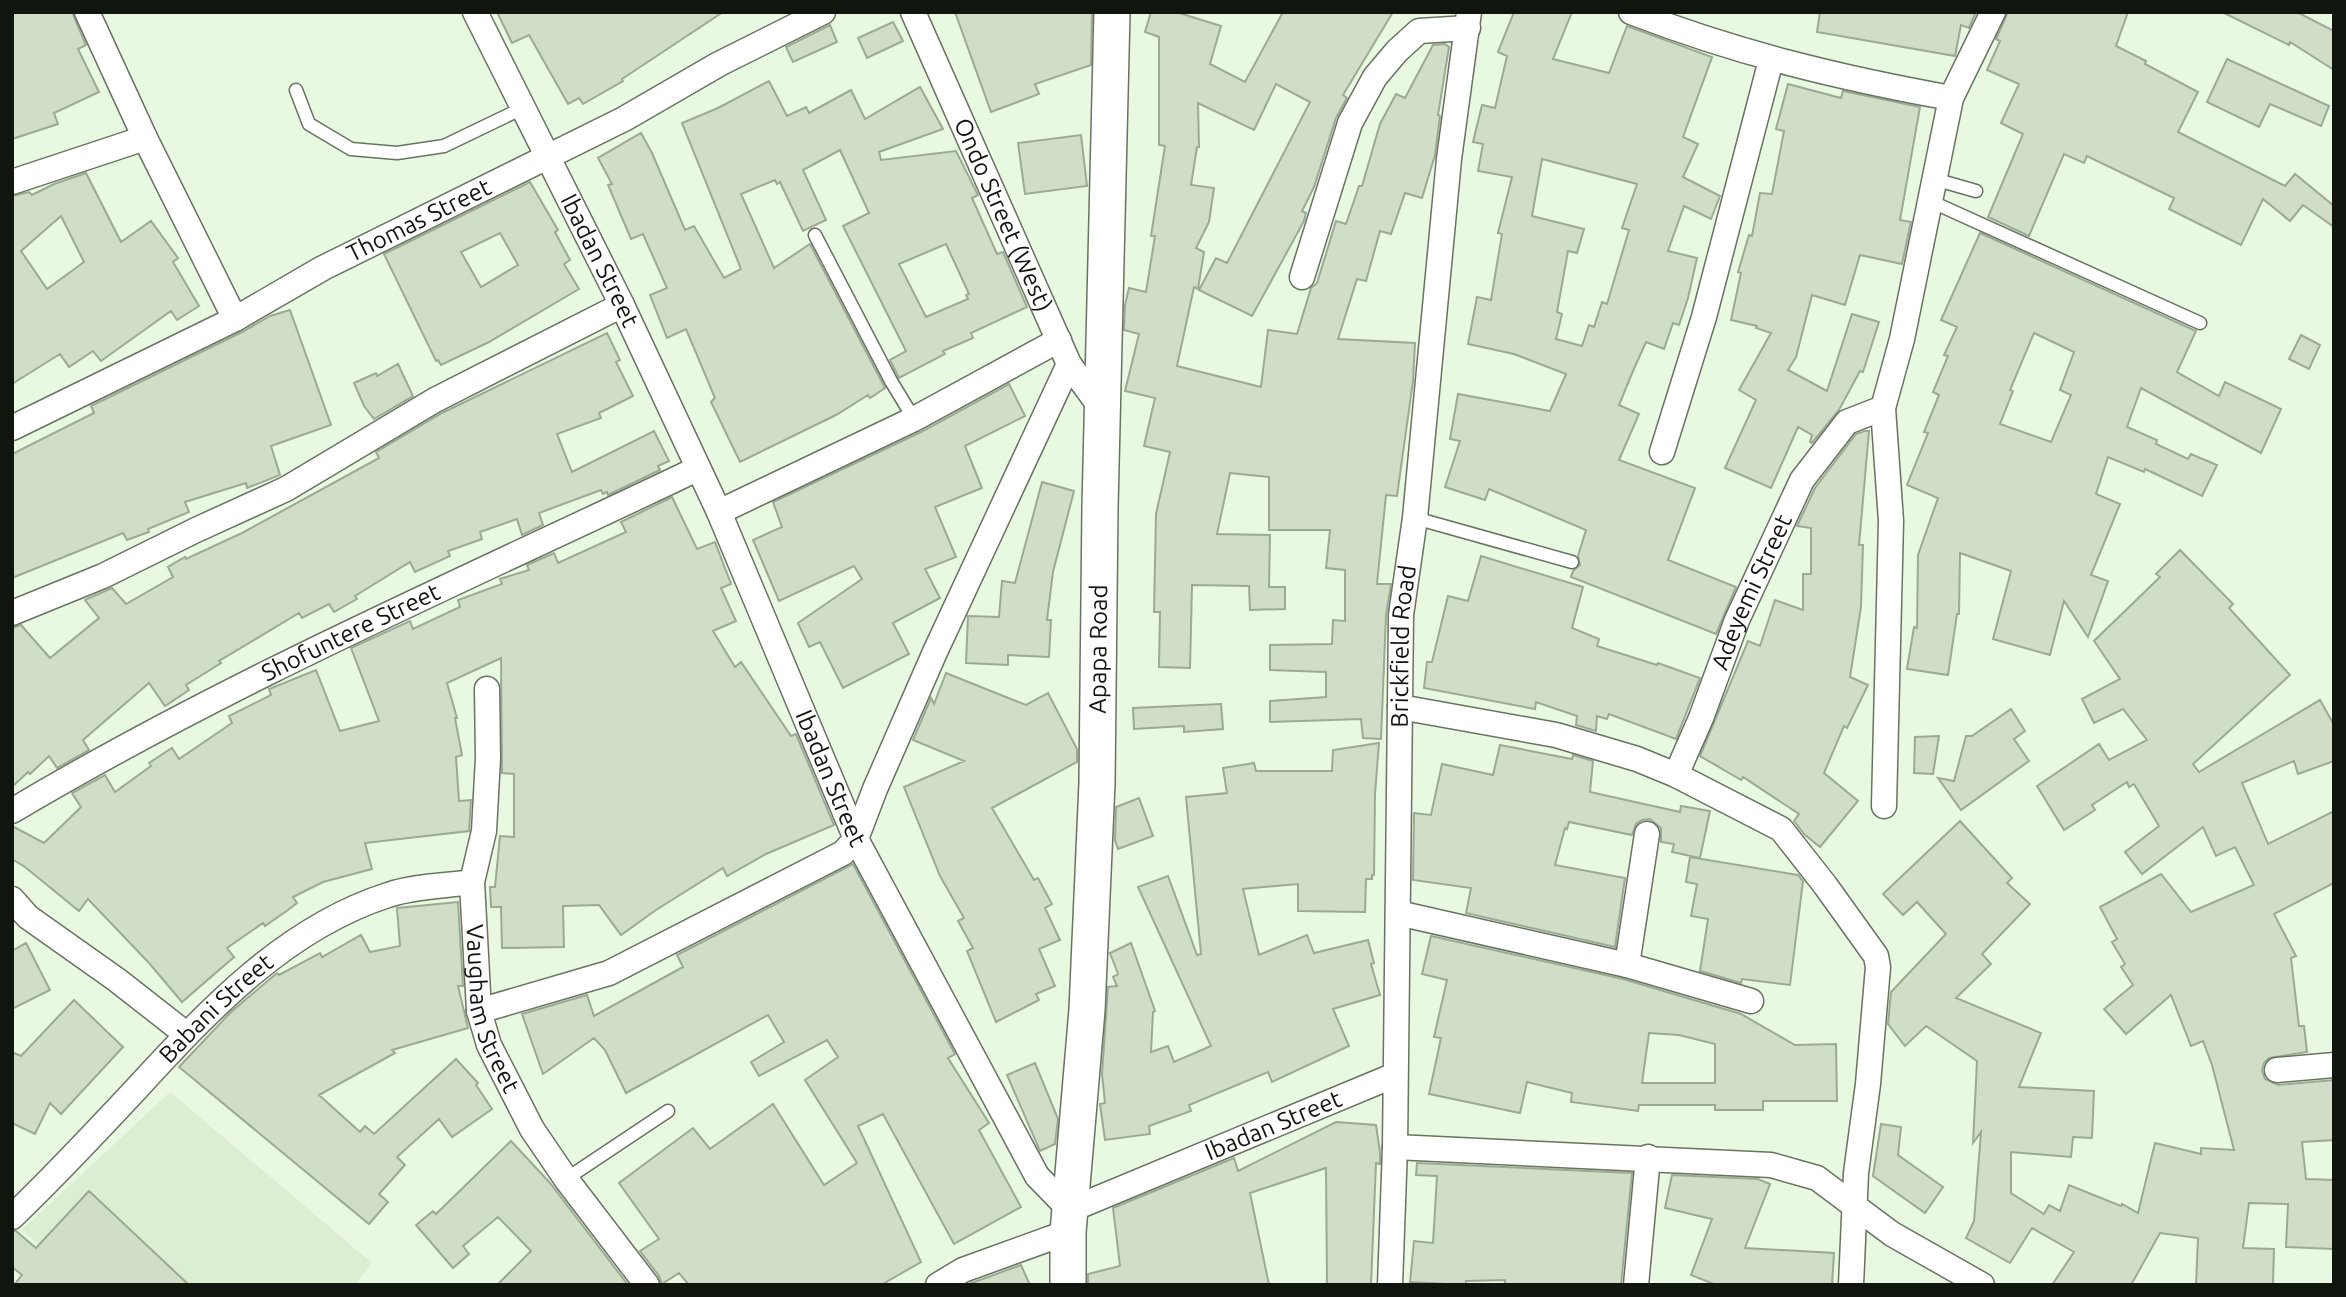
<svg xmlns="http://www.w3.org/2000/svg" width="2346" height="1297" viewBox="0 0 2346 1297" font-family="Ubuntu,sans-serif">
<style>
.built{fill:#dceed1}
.building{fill:#d0dec8;stroke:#9ca994;stroke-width:2;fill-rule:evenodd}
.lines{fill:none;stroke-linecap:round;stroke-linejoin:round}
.lane-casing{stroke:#677460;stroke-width:15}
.street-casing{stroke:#677460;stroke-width:27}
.secondary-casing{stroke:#677460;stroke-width:38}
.lane{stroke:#fff;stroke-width:12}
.street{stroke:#fff;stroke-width:24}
.secondary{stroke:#fff;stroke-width:35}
.labels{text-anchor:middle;stroke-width:7;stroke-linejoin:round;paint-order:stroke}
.street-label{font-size:24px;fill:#10150d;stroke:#e9f8e1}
</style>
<rect width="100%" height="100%" fill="#e9f8e1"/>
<path class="built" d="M 170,1092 L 372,1263 L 355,1285 L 87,1285 L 22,1230 Z"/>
<path class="building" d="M 12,12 L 72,12 L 86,45 L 78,49 L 99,92 L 54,113 L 58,124 L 12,139 Z
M 497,12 L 723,12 L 622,79 L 623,81 L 583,104 L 579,98 L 568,104 L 529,35 L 512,43 Z
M 955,12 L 1092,12 L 1091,65 L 1035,84 L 1039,94 L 991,112 Z
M 1151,12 L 1176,12 L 1221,26 L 1210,64 L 1245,82 L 1283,12 L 1393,12 L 1343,95 L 1347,98 L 1336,118 L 1314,187 L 1302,211 L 1306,213 L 1304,221 L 1252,316 L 1199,290 L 1216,258 L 1227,263 L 1310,102 L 1276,84 L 1254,130 L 1198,103 L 1199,147 L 1197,147 L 1191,185 L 1214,188 L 1209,222 L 1196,248 L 1204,252 L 1198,289 L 1194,287 L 1177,366 L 1261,387 L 1268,330 L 1297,334 L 1311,288 L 1317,283 L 1336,221 L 1346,224 L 1359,186 L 1362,186 L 1380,124 L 1396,94 L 1405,98 L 1433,45 L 1445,44 L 1449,47 L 1438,115 L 1440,116 L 1435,155 L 1422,198 L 1405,193 L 1391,234 L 1380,231 L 1366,281 L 1357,279 L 1338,339 L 1415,343 L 1413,381 L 1397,496 L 1386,495 L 1377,584 L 1391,584 L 1386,615 L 1381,739 L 1363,738 L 1361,719 L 1270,722 L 1270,701 L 1326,697 L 1326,672 L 1270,670 L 1270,645 L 1332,644 L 1333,620 L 1345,621 L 1345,570 L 1326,568 L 1330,530 L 1269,530 L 1269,477 L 1230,473 L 1217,534 L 1270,535 L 1269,587 L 1285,587 L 1285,609 L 1250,610 L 1249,586 L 1192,585 L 1190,668 L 1159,667 L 1160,612 L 1154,612 L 1156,514 L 1170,452 L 1144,446 L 1155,398 L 1125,391 L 1139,334 L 1124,330 L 1125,305 L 1129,288 L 1146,292 L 1155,236 L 1151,236 L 1165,146 L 1159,145 L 1159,37 L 1145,32 Z
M 1514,12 L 1572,12 L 1553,59 L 1609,73 L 1627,26 L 1712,57 L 1683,137 L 1698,144 L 1683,177 L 1720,196 L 1711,219 L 1684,206 L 1668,251 L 1697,258 L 1688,298 L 1679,325 L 1673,323 L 1664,349 L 1646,342 L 1633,371 L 1619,405 L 1639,414 L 1619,460 L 1695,488 L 1668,560 L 1736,587 L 1716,634 L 1571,577 L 1573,571 L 1580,565 L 1578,556 L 1586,530 L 1489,489 L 1485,500 L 1445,487 L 1460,441 L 1450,439 L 1458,394 L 1550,411 L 1566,374 L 1514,354 L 1468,344 L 1477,297 L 1491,300 L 1502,234 L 1498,233 L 1512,177 L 1478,171 L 1483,144 L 1473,142 L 1482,105 L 1495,108 L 1507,56 L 1498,52 ZM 1542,159 L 1637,184 L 1622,228 L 1629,230 L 1607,304 L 1602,302 L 1594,327 L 1589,325 L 1582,346 L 1556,339 L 1562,314 L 1557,312 L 1568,251 L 1577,253 L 1584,229 L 1532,216 Z
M 1820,12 L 1976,12 L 1969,28 L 1961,25 L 1955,56 L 1817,32 Z
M 2008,12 L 2128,12 L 2116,46 L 2146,61 L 2145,64 L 2198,92 L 2178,132 L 2285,186 L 2295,174 L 2334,206 L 2334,227 L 2303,205 L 2290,221 L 2263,199 L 2241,245 L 2169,209 L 2174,198 L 2087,156 L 2084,163 L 2064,154 L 2029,236 L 1988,217 L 2023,134 L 2001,123 L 2019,84 L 1987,70 L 2000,41 L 1996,39 Z
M 2222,12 L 2297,12 L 2334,31 L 2334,70 L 2290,42 L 2289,45 Z
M 893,22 L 903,41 L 867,58 L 858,38 Z
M 830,25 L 837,42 L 793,62 L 786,47 Z
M 2227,59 L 2329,106 L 2321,126 L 2270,104 L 2259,127 L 2207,102 Z
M 769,81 L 787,116 L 806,107 L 809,113 L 851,90 L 865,119 L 920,87 L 943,129 L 879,152 L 881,160 L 956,151 L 978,195 L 972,198 L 997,254 L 1003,252 L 1027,307 L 971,333 L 973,338 L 943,351 L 945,354 L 899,378 L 890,360 L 906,351 L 843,226 L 869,213 L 840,150 L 803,170 L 826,220 L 803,231 L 780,182 L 777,184 L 775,180 L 741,194 L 774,268 L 810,244 L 885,388 L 870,398 L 868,395 L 836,415 L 740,462 L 711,402 L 715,398 L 686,329 L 667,338 L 650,295 L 667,288 L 643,234 L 631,239 L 608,185 L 612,184 L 598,158 L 641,133 L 652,153 L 685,230 L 694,226 L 724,278 L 741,269 L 682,123 L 718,108 ZM 946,244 L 969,294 L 966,295 L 968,299 L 926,317 L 899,264 Z
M 1788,84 L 1841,98 L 1843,91 L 1920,107 L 1900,220 L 1911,222 L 1902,264 L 1860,255 L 1845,305 L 1812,295 L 1796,357 L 1788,370 L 1827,391 L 1852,314 L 1879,322 L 1863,372 L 1860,371 L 1839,410 L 1812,443 L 1810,442 L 1812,435 L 1798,427 L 1771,488 L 1725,468 L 1756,400 L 1739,390 L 1771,333 L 1756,328 L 1757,326 L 1731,320 L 1741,273 L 1738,272 L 1749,235 L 1752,236 L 1760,193 L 1772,194 L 1784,131 L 1776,129 Z
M 1081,135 L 1087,186 L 1025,194 L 1018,143 Z
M 86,173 L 121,242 L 151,221 L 178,258 L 173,262 L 199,306 L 177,320 L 171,311 L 101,361 L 93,351 L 69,367 L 60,354 L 12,384 L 12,196 L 29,192 L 32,195 L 54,184 ZM 61,216 L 84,262 L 47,289 L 21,251 Z
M 530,182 L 558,230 L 555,232 L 570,260 L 564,264 L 579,289 L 489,342 L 441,365 L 438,360 L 436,361 L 384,254 ZM 500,233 L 518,265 L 481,287 L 461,252 Z
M 1980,233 L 2196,331 L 2177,372 L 2219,396 L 2225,382 L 2281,409 L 2261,453 L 2141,388 L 2127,427 L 2157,440 L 2156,444 L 2188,459 L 2191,454 L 2217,465 L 2202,496 L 2145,469 L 2144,472 L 2108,457 L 2096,494 L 2120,504 L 2091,575 L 2108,581 L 2088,637 L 2064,601 L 2050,655 L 1993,639 L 2011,571 L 1960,553 L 1959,614 L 1957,614 L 1948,675 L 1907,669 L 1914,627 L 1917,628 L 1918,555 L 1938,498 L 1907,485 L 1928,433 L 1924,432 L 1939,395 L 1933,392 L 1948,356 L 1944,355 L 1957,327 L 1941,320 ZM 2034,333 L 2074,352 L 2060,390 L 2071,395 L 2051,442 L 2000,424 L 2013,391 L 2010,390 Z
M 290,310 L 331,425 L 271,446 L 280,475 L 247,488 L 246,483 L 185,502 L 189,512 L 148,529 L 149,532 L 127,540 L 123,533 L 12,578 L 12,454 L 94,413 L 91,406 L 242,332 L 270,316 Z
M 607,333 L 620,360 L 616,362 L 633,396 L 599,413 L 601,418 L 557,434 L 572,472 L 654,431 L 669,461 L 658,466 L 660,470 L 608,495 L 607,492 L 603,494 L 601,490 L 539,513 L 543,525 L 522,535 L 517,519 L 480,532 L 482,539 L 448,551 L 450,556 L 415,572 L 410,562 L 355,596 L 357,599 L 334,612 L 329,604 L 302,618 L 299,613 L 219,661 L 221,663 L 186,685 L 189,690 L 165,706 L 149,683 L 83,740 L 89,750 L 57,768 L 49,756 L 30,774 L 28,772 L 12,787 L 12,628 L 21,625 L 50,658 L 99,618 L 85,600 L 87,599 L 112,588 L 126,604 L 173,577 L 168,567 L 185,557 L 186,559 L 242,533 L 379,458 L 376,452 L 442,413 Z
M 2301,335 L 2320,345 L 2309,369 L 2289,359 Z
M 398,364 L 413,396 L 374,419 L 364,406 L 354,383 L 376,373 L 377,376 Z
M 1009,384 L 1025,416 L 965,446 L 982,488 L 935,507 L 956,557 L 925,569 L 940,598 L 893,623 L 909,654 L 843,688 L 820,642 L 809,647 L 798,623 L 862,579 L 854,566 L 779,601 L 753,540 L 782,527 L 773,502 L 921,432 Z
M 1865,431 L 1869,431 L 1859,545 L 1863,545 L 1861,607 L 1850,677 L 1868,685 L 1847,728 L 1844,726 L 1824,773 L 1858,801 L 1820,847 L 1804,834 L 1794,821 L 1799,814 L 1743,777 L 1741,780 L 1700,756 L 1748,641 L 1760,646 L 1775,600 L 1803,610 L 1803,574 L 1811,574 L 1811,528 L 1797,526 L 1815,488 L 1856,434 Z
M 1042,482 L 1074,491 L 1053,572 L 1047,620 L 1051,620 L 1049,657 L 1008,655 L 1008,665 L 966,663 L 968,616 L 999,617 L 1002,581 L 1015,583 Z
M 672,497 L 697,549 L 715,542 L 731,584 L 721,588 L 736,621 L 713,631 L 735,667 L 741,662 L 791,736 L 796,734 L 834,825 L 766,854 L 727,876 L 723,868 L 656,910 L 621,935 L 599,905 L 563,906 L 564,947 L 502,948 L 501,907 L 491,907 L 490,887 L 495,887 L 500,836 L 514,837 L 514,774 L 502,773 L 501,658 L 447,683 L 457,718 L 455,718 L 462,755 L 456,757 L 459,801 L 471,800 L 469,831 L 365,843 L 372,869 L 323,882 L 293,897 L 297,903 L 288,910 L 265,926 L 263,923 L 227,948 L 234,957 L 182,1002 L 149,963 L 88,899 L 79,911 L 25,867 L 12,859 L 12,826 L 44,843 L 81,807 L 72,793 L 105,775 L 115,792 L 151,766 L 149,763 L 172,748 L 179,759 L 232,723 L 229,716 L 271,695 L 269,689 L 316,670 L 340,731 L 379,721 L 351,648 L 410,621 L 413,629 L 460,607 L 458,600 L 502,584 L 500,579 L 529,570 L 527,565 L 554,553 L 558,563 L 626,532 L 621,522 Z
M 2180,550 L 2233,604 L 2229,608 L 2290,675 L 2193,764 L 2199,772 L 2320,700 L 2334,725 L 2334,761 L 2298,774 L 2294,761 L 2242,783 L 2268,844 L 2334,811 L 2334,883 L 2274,914 L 2296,956 L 2291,958 L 2299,1026 L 2304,1026 L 2307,1052 L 2269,1058 L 2264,1063 L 2262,1071 L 2265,1079 L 2278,1085 L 2334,1080 L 2334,1140 L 2302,1142 L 2306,1179 L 2334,1180 L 2334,1249 L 2286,1247 L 2288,1204 L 2249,1203 L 2243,1248 L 2274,1249 L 2273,1284 L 2196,1285 L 2198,1238 L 2160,1233 L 2131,1285 L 2052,1285 L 2074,1252 L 2032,1228 L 2010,1263 L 1966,1238 L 1974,1221 L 1981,1132 L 1973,1143 L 1977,1061 L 1926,1026 L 1905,1046 L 1888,1024 L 1891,992 L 1946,934 L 1917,902 L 1903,915 L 1883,894 L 1960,821 L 2012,878 L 2007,883 L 2030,904 L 1982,954 L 1991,964 L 1956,998 L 2041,1033 L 2019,1087 L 2094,1091 L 2092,1138 L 2073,1137 L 2071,1157 L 2011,1152 L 2011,1193 L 2044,1214 L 2049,1205 L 2060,1211 L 2069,1185 L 2121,1206 L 2122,1204 L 2138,1213 L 2155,1143 L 2201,1154 L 2201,1148 L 2234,1150 L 2212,1065 L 2203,1041 L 2191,1046 L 2171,995 L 2126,1034 L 2104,1009 L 2133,985 L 2121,967 L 2125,964 L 2112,942 L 2117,939 L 2100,907 L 2161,874 L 2191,912 L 2254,885 L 2235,847 L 2216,856 L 2203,827 L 2142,874 L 2125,852 L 2159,826 L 2134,784 L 2129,787 L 2127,782 L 2092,805 L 2095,810 L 2064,830 L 2037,786 L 2099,744 L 2109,760 L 2147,740 L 2123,709 L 2094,723 L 2082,699 L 2120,679 L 2094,641 L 2160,577 L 2156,574 Z
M 1481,556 L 1583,587 L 1572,628 L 1599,639 L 1597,646 L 1657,665 L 1658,663 L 1700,678 L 1676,739 L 1609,714 L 1607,719 L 1597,716 L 1596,731 L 1576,725 L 1577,716 L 1536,702 L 1535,709 L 1424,688 L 1427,662 L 1432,662 L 1448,596 L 1468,601 Z
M 946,673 L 1026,705 L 1048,693 L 1077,749 L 1077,762 L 992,808 L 1034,880 L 1038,878 L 1052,904 L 1045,908 L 1060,940 L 1039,949 L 1055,986 L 1036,994 L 1039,1000 L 996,1022 L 967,951 L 973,948 L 958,921 L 964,918 L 940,876 L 904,787 L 964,761 L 913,740 L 931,698 L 934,704 Z
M 1221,704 L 1223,729 L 1184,732 L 1184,726 L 1134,729 L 1133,708 Z
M 2011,709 L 2025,731 L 2014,739 L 2029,761 L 1961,810 L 1938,778 L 1954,781 L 1966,736 L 1972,736 Z
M 1939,736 L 1933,774 L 1914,773 L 1915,737 Z
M 1379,743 L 1375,794 L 1374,875 L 1372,875 L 1372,879 L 1366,879 L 1365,912 L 1298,911 L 1298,884 L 1243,889 L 1259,955 L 1307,935 L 1314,953 L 1368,940 L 1374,963 L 1371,964 L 1380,995 L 1333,1009 L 1349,1046 L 1272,1082 L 1268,1072 L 1189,1105 L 1191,1111 L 1149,1126 L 1150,1134 L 1105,1140 L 1100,1104 L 1105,1103 L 1102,1074 L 1108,987 L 1117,986 L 1113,977 L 1118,974 L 1110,953 L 1131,943 L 1155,1011 L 1153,1012 L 1151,1052 L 1168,1046 L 1174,1062 L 1211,1046 L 1138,887 L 1168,876 L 1197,955 L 1201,954 L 1186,797 L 1227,793 L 1223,768 L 1254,763 L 1256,771 L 1332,771 L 1333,750 Z
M 1500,745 L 1572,759 L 1573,755 L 1593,761 L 1590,792 L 1680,812 L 1681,806 L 1710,811 L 1700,858 L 1672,852 L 1674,844 L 1661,842 L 1661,828 L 1650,819 L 1642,820 L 1636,824 L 1632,835 L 1569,822 L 1567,829 L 1565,828 L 1555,865 L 1625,878 L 1615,947 L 1466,913 L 1471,888 L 1413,880 L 1414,813 L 1431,815 L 1442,764 L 1493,775 Z
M 1139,798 L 1153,836 L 1118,849 L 1115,840 L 1116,807 Z
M 1690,857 L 1798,875 L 1803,881 L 1790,985 L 1742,979 L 1741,983 L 1700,971 L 1708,919 L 1691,916 L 1697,884 L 1686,882 Z
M 853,864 L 955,1054 L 948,1058 L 989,1123 L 979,1130 L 1021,1207 L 954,1244 L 883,1114 L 858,1126 L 921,1262 L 881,1285 L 689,1285 L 679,1273 L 662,1284 L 659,1276 L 640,1251 L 659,1239 L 619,1183 L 693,1128 L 710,1149 L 773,1104 L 824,1185 L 857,1163 L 805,1080 L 838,1057 L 827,1040 L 759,1076 L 751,1062 L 784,1042 L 768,1015 L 626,1093 L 605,1050 L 594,1038 L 543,1074 L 522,1014 L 587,995 L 594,1016 L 683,967 L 677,955 Z
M 458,902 L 463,986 L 458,986 L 468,1028 L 392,1050 L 395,1053 L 319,1095 L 360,1132 L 365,1126 L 374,1134 L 456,1059 L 478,1083 L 476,1085 L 492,1109 L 452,1137 L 439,1119 L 397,1157 L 405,1165 L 379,1194 L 388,1202 L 369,1224 L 179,1067 L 231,1012 L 277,973 L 279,975 L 320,953 L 322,957 L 361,935 L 370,952 L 400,946 L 397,908 Z
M 1431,936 L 1623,979 L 1741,1014 L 1795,1045 L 1836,1044 L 1837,1101 L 1763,1101 L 1763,1110 L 1715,1110 L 1715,1105 L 1639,1105 L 1638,1111 L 1571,1102 L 1572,1093 L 1527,1082 L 1520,1113 L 1429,1094 L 1441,1038 L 1434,1037 L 1447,980 L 1422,974 ZM 1649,1033 L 1679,1035 L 1715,1044 L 1715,1083 L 1642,1083 Z
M 26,943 L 50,990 L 12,1009 L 12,951 Z
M 74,1000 L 123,1047 L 61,1114 L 50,1103 L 35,1134 L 12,1123 L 12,1052 L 21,1056 Z
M 1035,1063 L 1058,1119 L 1055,1144 L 1040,1151 L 1007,1075 Z
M 1336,1122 L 1376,1125 L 1380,1152 L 1380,1164 L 1376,1163 L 1371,1285 L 1327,1285 L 1326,1168 L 1250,1193 L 1269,1285 L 1088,1285 L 1088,1274 L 1120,1266 L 1113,1208 L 1234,1158 L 1238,1171 Z
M 1881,1124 L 1901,1127 L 1898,1155 L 1943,1187 L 1925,1213 L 1873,1176 Z
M 511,1141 L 550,1183 L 628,1285 L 497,1285 L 531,1251 L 498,1217 L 463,1246 L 469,1254 L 453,1268 L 416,1225 L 433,1211 L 436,1214 Z
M 1417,1163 L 1632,1173 L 1621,1285 L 1505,1285 L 1505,1280 L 1466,1281 L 1466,1285 L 1410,1282 L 1414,1241 L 1433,1243 L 1437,1176 L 1416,1175 Z
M 1672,1175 L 1758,1179 L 1770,1184 L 1745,1248 L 1834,1253 L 1832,1285 L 1716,1285 L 1691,1275 L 1712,1219 L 1665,1208 Z
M 89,1191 L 189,1285 L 14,1285 L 22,1275 L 12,1267 L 12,1231 L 16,1231 L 36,1248 Z
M 1021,1265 L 1030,1285 L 967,1285 L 969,1284 Z"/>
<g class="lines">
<g class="lane-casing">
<path id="lane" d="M 296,90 L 309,124 L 351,149 L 397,153 L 444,146 L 523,108
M 1934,179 L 1976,191
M 1930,201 L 2200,323
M 815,235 L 891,381 L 914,419
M 1415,518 L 1572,562
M 566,1179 L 668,1111"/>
</g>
<g class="street-casing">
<g id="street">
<path d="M 87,12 L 145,138 L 235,319"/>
<path id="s1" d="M 475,12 L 622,305 L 719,512 L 856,839 L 1037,1176 L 1070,1210 L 1395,1075"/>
<path id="s2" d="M 913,12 L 1069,364 L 1104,412"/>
<path d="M 1631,12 C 1737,53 1840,78 1951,98"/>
<path d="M 12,182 L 145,138"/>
<path d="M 1302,277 L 1350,123 L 1375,77 L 1397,51 L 1419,31 L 1468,28"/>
<path id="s3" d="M 12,428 L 235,319 L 323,268 L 624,119 L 719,64 L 823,12"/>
<path d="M 1662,452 L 1704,317 L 1771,60"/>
<path d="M 719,512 L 914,419 L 1059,340"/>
<path d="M 12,613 L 103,576 L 196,530 L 286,489 L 435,400 L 622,305"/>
<path id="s4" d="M 487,689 L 488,758 L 484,831 L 472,882 L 479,1011 L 489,1045 L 532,1129 L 566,1179 L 647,1285"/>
<path d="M 1400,707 L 1556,735 L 1637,759 L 1676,775 L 1781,829 L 1825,885 L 1876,956 L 1878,967 L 1868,1084 L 1856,1173 L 1851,1285"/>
<path id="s5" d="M 1676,775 L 1701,718 L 1737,620 L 1802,480 L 1847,422 L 1883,408"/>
<path d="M 1884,806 L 1891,521 L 1883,408 L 1902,339 L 1951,98 L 1993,12"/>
<path id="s6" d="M 12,811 C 232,680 467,579 697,469"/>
<path d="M 12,899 L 28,917 L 117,980 L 186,1034"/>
<path d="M 1398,913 L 1627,965 L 1751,1001"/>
<path d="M 1627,965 L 1647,834"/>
<path d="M 479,1011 L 609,973 L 843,853 L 856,839 L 875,789 L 935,652 L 1069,364"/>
<path d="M 2277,1070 L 2334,1065"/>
<path d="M 1395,1147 L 1771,1165 L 1817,1178 L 1892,1234 L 1982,1285"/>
<path id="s7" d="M 12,1217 C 56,1175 97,1131 138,1087 C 209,1010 285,928 388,895 C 414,886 445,886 472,882"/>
<path d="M 938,1285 L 963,1270 L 1068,1232"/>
<path id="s8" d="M 1390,1285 L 1395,1147 L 1401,615 L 1415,518 L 1449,159 L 1469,12"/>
<path d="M 1636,1285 L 1648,1157"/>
</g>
</g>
<g class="secondary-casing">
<g id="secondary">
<path id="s9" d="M 1068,1285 L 1068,1232 L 1087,1010 L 1097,783 L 1100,507 L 1112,12"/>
</g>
</g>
<use href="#lane" class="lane"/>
<use href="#street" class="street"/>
<use href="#secondary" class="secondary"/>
</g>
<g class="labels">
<g class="street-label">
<text dy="8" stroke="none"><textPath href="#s2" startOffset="222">Ondo Street (West)</textPath></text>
<text dy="8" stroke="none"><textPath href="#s3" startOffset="457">Thomas Street</textPath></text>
<text dy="8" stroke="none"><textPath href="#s1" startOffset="278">Ibadan Street</textPath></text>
<text dy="8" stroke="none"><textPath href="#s5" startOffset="198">Adeyemi Street</textPath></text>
<text dy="8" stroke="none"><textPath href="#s6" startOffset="383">Shofuntere Street</textPath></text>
<text dy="8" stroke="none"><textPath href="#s8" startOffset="639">Brickfield Road</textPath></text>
<text dy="8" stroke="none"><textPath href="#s9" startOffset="637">Apapa Road</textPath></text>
<text dy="8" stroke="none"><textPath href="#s1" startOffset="845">Ibadan Street</textPath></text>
<text dy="8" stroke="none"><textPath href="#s4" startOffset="324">Vaugham Street</textPath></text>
<text dy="8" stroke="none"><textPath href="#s7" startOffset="292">Babani Street</textPath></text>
<text dy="8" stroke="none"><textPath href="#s1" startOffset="1561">Ibadan Street</textPath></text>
</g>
</g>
<rect width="2346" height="1297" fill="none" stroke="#10150d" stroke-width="28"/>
</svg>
